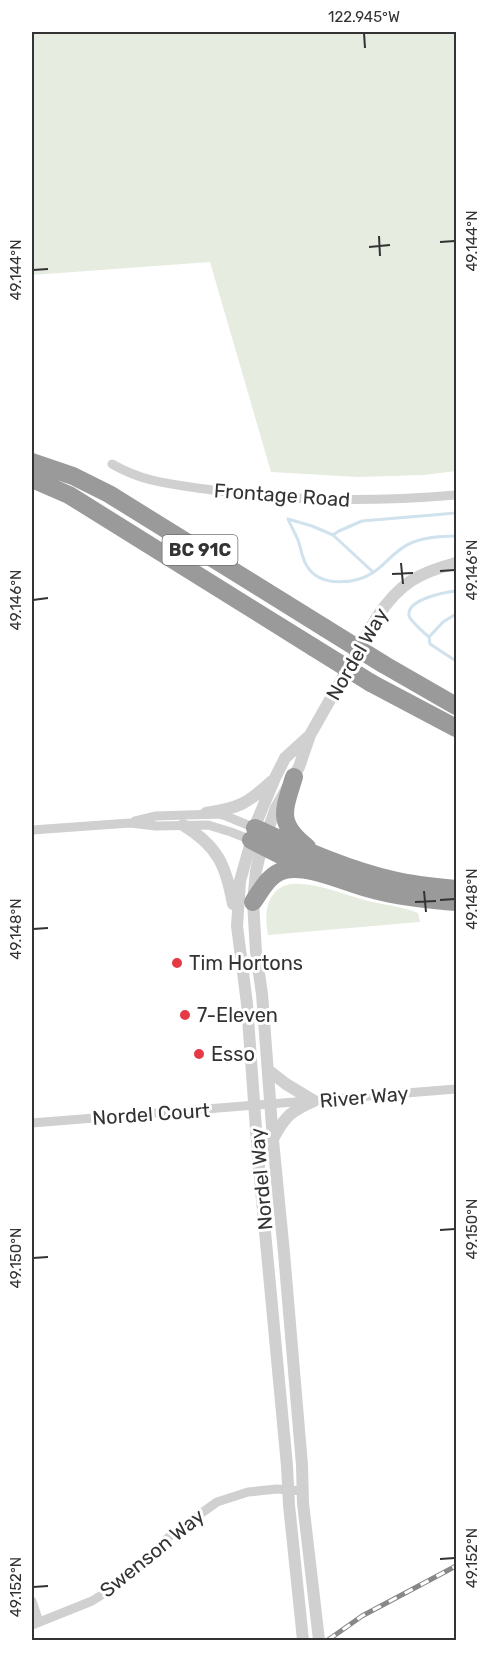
<svg xmlns="http://www.w3.org/2000/svg" width="488" height="1672" viewBox="0 0 488 1672" font-family="Rubik,sans-serif">
<style>
.green{fill:#e6ecdf}
.lines{fill:none;stroke-linecap:round;stroke-linejoin:round}
.stream{stroke:#cfe2ee;stroke-width:3}
.minor{stroke:#d0d0d0;stroke-width:9}
.tertiary{stroke:#d0d0d0;stroke-width:12}
.motorway{stroke:#9a9a9a;stroke-width:18}
.rail-casing{stroke:#888;stroke-width:5}
.rail{stroke:#fff;stroke-width:3;stroke-dasharray:9;stroke-linecap:butt}
.motorway-bridge{stroke:#9a9a9a;stroke-width:18}
.ticks{fill:none;stroke:#333;stroke-width:2}
.poi-dot{fill:#e63946;stroke:#fff;stroke-width:2}
.labels{text-anchor:middle;stroke-width:6;stroke-linejoin:round;paint-order:stroke}
.shield{fill:#fff;stroke:#707070;stroke-width:1.5}
.shield-label{font-size:18px;font-weight:bold;fill:#333}
.street-label{font-size:20px;fill:#333;stroke:#fff}
.poi-label{font-size:20px;fill:#333;stroke:#fff;text-anchor:start}
.neatline{fill:none;stroke:#333;stroke-width:2}
.ticks-label{font-size:15px;text-anchor:middle;fill:#333}
</style>
<rect width="100%" height="100%" fill="#fff"/>
<path class="green" d="M 32,32 L 456,32 L 456,471 L 424,475 L 358,477 L 271,472 L 210,262 L 32,275 Z
M 290,884 C 318,882 346,896 372,902 C 388,905 403,907 418,913 L 420,922 L 268,935 C 264,913 266,890 290,884 Z"/>
<g class="lines">
<path class="stream" d="M 288,519 C 291,526 295,533 298,540 C 301,548 302,559 307,566 C 320,588 356,584 374,572 C 387,563 396,549 411,543 C 425,537 441,536 456,536
M 288,519 L 312,526 L 333,535 L 373,572
M 333,535 L 339,531 L 362,521 L 456,513
M 456,614 L 443,622 L 429,637 L 430,644 L 456,661
M 429,637 C 424,633 411,621 409,616 C 406,599 446,592 456,591"/>
<path class="minor" d="M 112,464 C 143,482 170,484 205,489 C 289,502 372,502 456,495
M 135,821 L 156,816 L 218,814 L 226,816 L 255,828
M 32,830 L 130,823 L 156,826 L 208,825 L 231,832 L 251,840
M 32,1123 L 456,1089
M 32,1601 L 39,1622
M 32,1625 L 92,1601 L 119,1584 L 172,1534 L 217,1502 L 248,1492 L 277,1489 L 302,1491"/>
<path class="tertiary" d="M 206,813 C 239,808 247,804 272,781
M 183,825 C 218,846 226,866 233,904
M 268,1070 L 286,1084 L 314,1101
M 273,1139 C 285,1116 291,1111 314,1101
M 303,1640 L 289,1505 L 287,1466 L 258,1157 L 247,1004 L 237,926 L 240,881 L 257,821 L 275,778 L 285,758 L 308,737
M 319,1640 L 303,1503 L 302,1465 L 284,1253 L 273,1140 L 262,994 L 256,952 L 253,902 L 256,871 L 262,846 L 276,808 L 299,767 L 310,735 L 377,617 C 400,583 418,573 456,563"/>
<path class="motorway" d="M 32,462 L 73,476 L 109,494 L 325,628
M 32,479 L 69,495 L 313,647
M 383,664 L 456,706
M 371,683 L 456,728
M 294,777 C 284,810 276,823 307,847
M 255,828 C 300,848 345,869 393,880 C 414,885 435,887 456,889
M 251,840 L 306,868
M 253,902 C 262,889 269,874 285,870 C 309,864 350,885 374,890 C 401,897 429,900 456,902"/>
<g class="rail-casing">
<path id="rail" d="M 328,1640 L 362,1616 L 456,1566"/>
</g>
<use href="#rail" class="rail"/>
<path class="motorway-bridge" d="M 325,628 L 383,664
M 313,647 L 371,683"/>
</g>
<path class="ticks" d="M 364,33 L 365,48M 379,236 L 380,256M 440,242 L 455,241M 369,247 L 390,245M 33,270 L 48,269M 401,563 L 403,584M 440,571 L 455,570M 392,574 L 413,573M 33,600 L 48,598M 424,891 L 426,912M 440,900 L 455,899M 415,902 L 436,901M 33,929 L 48,928M 440,1230 L 455,1229M 33,1258 L 48,1257M 440,1559 L 455,1558M 33,1587 L 48,1586"/>
<g class="poi-dot">
<circle cx="177" cy="963" r="6"/>
<circle cx="185" cy="1015" r="6"/>
<circle cx="199" cy="1054" r="6"/>
</g>
<g class="labels">
<rect class="shield" x="162.5" y="535" width="75" height="30" rx="4.5"/>
<g class="shield-label">
<text x="200" y="556">BC 91C</text>
</g>
<g class="street-label">
<text transform="translate(282 495) rotate(4)" y="7">Frontage Road</text>
<text transform="translate(357 654) rotate(-60)" y="7">Nordel Way</text>
<text transform="translate(364 1097) rotate(-5)" y="7">River Way</text>
<text transform="translate(151 1114) rotate(-4)" y="7">Nordel Court</text>
<text transform="translate(261 1179) rotate(-95)" y="7">Nordel Way</text>
<text transform="translate(152 1553) rotate(-39)" y="7">Swenson Way</text>
</g>
<g class="poi-label">
<text x="189" y="970">Tim Hortons</text>
<text x="197" y="1022">7-Eleven</text>
<text x="211" y="1061">Esso</text>
</g>
</g>
<rect width="488" height="1672" fill="none" stroke="#ffffff" stroke-width="66"/>
<rect x="33" y="33" width="422" height="1606" class="neatline"/>
<g class="ticks-label">
<text x="364" y="22">122.945°W</text>
<text transform="translate(472 241) rotate(-90)" y="5">49.144°N</text>
<text transform="translate(16 270) rotate(-90)" y="5">49.144°N</text>
<text transform="translate(472 570) rotate(-90)" y="5">49.146°N</text>
<text transform="translate(16 600) rotate(-90)" y="5">49.146°N</text>
<text transform="translate(472 899) rotate(-90)" y="5">49.148°N</text>
<text transform="translate(16 929) rotate(-90)" y="5">49.148°N</text>
<text transform="translate(472 1229) rotate(-90)" y="5">49.150°N</text>
<text transform="translate(16 1258) rotate(-90)" y="5">49.150°N</text>
<text transform="translate(472 1558) rotate(-90)" y="5">49.152°N</text>
<text transform="translate(16 1587) rotate(-90)" y="5">49.152°N</text>
</g>
</svg>
